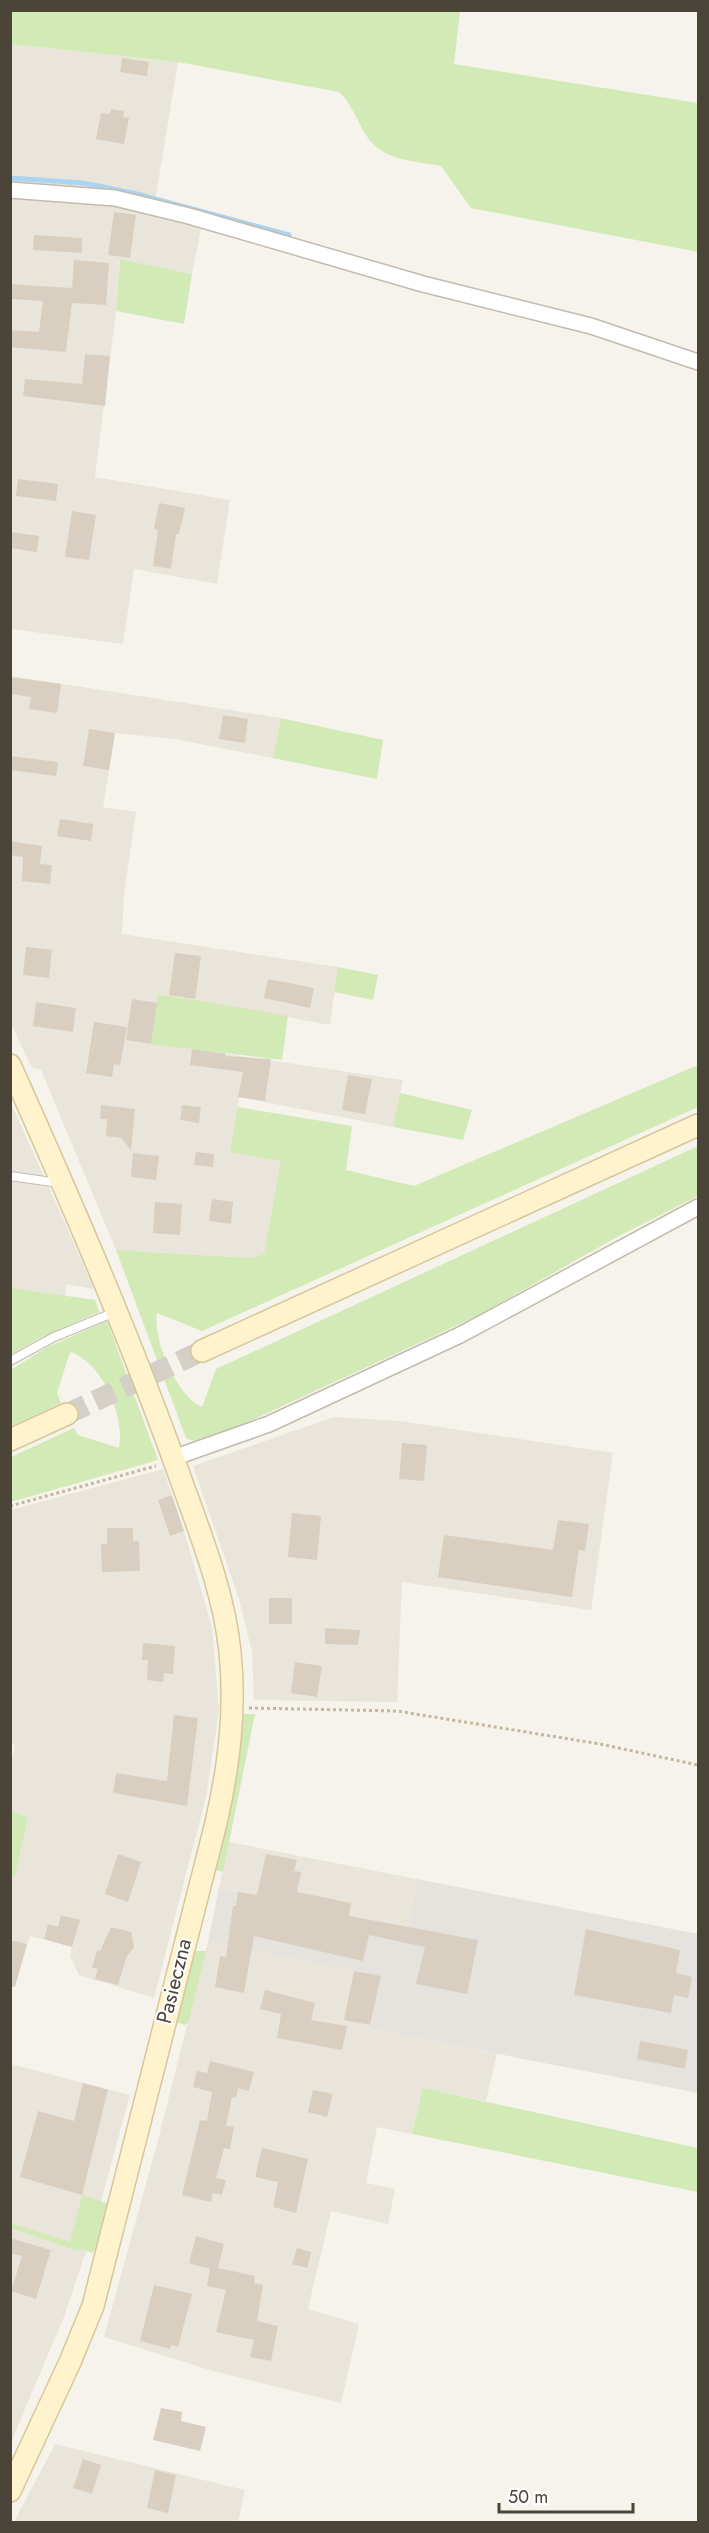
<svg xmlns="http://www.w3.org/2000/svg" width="709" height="2533" viewBox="0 0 709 2533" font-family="Jost,sans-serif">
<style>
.residential{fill:#eae5da}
.industrial{fill:#e6e2dd}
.green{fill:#d2eab5}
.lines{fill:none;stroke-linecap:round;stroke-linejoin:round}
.stream{stroke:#a9d4f2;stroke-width:5}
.building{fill:#d8cfc1}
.secondary-tunnel{stroke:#d4d0c8;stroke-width:21;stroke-dasharray:21 10;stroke-linecap:butt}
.lane-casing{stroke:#c2bbae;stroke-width:10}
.street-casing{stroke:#c2bbae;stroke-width:18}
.secondary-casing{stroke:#d6c79b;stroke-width:24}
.path{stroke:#c4b79f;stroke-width:3;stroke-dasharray:3 3;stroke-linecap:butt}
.lane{stroke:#fff;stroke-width:8}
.street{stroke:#fff;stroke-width:15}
.secondary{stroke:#fff3cd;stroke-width:21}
.labels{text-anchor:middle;stroke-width:4.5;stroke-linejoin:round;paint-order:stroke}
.street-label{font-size:21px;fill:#4b4439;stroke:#fff}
</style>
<rect width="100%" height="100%" fill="#f6f3ec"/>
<path class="residential" d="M 11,44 L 178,62 L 153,213 L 202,224 L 192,274 L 120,259 L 116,311 L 95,477 L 230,500 L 217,584 L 134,569 L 123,644 L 11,629 Z
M 11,676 L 281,718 L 273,758 L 174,739 L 115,733 L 103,807 L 136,812 L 124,894 L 122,934 L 338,967 L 330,1025 L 159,994 L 157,1003 L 226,1054 L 403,1080 L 393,1127 L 239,1097 L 238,1107 L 282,1161 L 264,1254 L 251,1258 L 116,1250 L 41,1070 L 32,1068 L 11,1024 Z
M 10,1101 L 68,1230 L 94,1289 L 66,1284 L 65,1296 L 11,1288 Z
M 334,1417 L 400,1421 L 613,1453 L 591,1610 L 402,1582 L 397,1702 L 254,1700 L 252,1652 L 239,1599 L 193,1466 Z
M 163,1469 L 184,1531 L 212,1627 L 219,1711 L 206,1797 L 154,1998 L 79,1975 L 70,1956 L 72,1947 L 30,1936 L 22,1962 L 11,1959 L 10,1875 L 15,1876 L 28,1818 L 11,1811 L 11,1763 L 15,1745 L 10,1743 L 11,1510 Z
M 229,1842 L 417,1879 L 408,1926 L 219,1888 Z
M 208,1942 L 381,1976 L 370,2029 L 497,2054 L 486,2101 L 423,2088 L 412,2134 L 377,2127 L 366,2183 L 395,2189 L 388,2224 L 331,2211 L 308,2309 L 359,2324 L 341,2403 L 213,2371 L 104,2337 L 158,2140 Z
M 11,2064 L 130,2095 L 94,2227 L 64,2317 L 11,2442 Z
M 55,2444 L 245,2490 L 238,2522 L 14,2522 Z"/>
<path class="industrial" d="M 417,1879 L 698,1934 L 698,2093 L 370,2029 L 380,1976 L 208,1942 L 219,1888 L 408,1926 Z"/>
<path class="green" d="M 11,10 L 460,11 L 454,64 L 698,103 L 698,252 L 471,208 L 441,166 C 415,161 381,161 366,135 C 356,119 352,104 339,92 L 178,62 L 11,44 Z
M 120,259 L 192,274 L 184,324 L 116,311 Z
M 281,718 L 383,740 L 377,779 L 273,758 Z
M 338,967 L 378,975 L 373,1000 L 334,992 Z
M 158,994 L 288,1016 L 282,1060 L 151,1044 Z
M 698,1065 L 698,1107 L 202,1331 L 157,1313 C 152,1338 177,1397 202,1407 L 216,1369 L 698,1146 L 698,1196 L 619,1236 L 477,1316 L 235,1428 L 193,1441 L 186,1438 L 116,1250 L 251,1258 L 264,1254 L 281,1161 L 230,1152 L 238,1107 L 352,1126 L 346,1170 L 414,1186 Z
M 400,1093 L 472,1110 L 463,1140 L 393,1127 Z
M 11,1288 L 95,1300 L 99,1312 L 42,1337 L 11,1354 Z
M 107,1321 L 158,1460 L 11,1502 L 11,1457 L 74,1428 L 78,1435 L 119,1448 C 125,1417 103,1362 70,1352 L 57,1393 L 61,1403 L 11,1426 L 11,1370 L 47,1347 Z
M 242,1714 L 255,1714 L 223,1872 L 214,1870 L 236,1771 Z
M 11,1811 L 28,1818 L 15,1876 L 11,1875 Z
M 196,1951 L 206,1951 L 188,2023 L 185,2025 L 176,2022 L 190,1963 Z
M 423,2088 L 698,2148 L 698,2192 L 412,2134 Z
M 82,2195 L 109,2204 L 97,2248 L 92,2253 L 82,2249 L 78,2251 L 11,2228 L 10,2223 L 70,2242 Z"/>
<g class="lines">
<path class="stream" d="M 10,178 L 83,183 L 133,193 L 289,235"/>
</g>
<path class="building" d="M 122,58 L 149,62 L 147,76 L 120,72 Z
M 111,109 L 124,111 L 123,117 L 129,118 L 124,144 L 96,139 L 101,113 L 110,114 Z
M 114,212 L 136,215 L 130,258 L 108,255 Z
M 34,235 L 82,238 L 82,253 L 33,250 Z
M 74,260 L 109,263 L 106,305 L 72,303 L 66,352 L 10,347 L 10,330 L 39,332 L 43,301 L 10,299 L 10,284 L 72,288 Z
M 85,354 L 110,356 L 105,406 L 23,396 L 25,379 L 82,384 Z
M 18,479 L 58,484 L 56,501 L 16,496 Z
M 159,503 L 185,508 L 179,534 L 176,534 L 171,569 L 153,566 L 158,530 L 154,529 Z
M 72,511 L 96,515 L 89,560 L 65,557 Z
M 10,532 L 39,536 L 37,552 L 10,548 Z
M 10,677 L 61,684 L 57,713 L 29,709 L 31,697 L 10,694 Z
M 223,715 L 248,719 L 245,743 L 219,739 Z
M 89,729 L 115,733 L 109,770 L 83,766 Z
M 10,756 L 58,762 L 56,776 L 10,770 Z
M 60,819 L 93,824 L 91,841 L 57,836 Z
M 10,841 L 42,846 L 40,864 L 52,865 L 50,884 L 22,881 L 23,857 L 10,855 Z
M 26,947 L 52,950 L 49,978 L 23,975 Z
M 175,953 L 201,956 L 195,999 L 169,995 Z
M 268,979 L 314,988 L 310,1008 L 264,998 Z
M 132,999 L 157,1003 L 151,1044 L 126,1040 Z
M 36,1002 L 76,1008 L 73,1032 L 33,1026 Z
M 94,1022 L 127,1027 L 120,1065 L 114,1064 L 112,1077 L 86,1073 Z
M 192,1049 L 226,1054 L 225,1056 L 271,1059 L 265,1101 L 238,1097 L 243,1072 L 190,1065 Z
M 348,1075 L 372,1079 L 365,1114 L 342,1110 Z
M 101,1105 L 135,1109 L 131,1150 L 121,1138 L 106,1136 L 107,1119 L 100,1119 Z
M 182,1105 L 201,1107 L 199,1123 L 180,1120 Z
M 196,1152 L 214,1154 L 213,1167 L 194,1165 Z
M 133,1153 L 159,1156 L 156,1180 L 131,1177 Z
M 212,1199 L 233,1202 L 231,1224 L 209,1221 Z
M 155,1202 L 182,1204 L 180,1235 L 153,1233 Z
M 402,1443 L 427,1445 L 424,1481 L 399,1479 Z
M 172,1495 L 184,1531 L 170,1536 L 158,1500 Z
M 292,1513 L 321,1516 L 317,1560 L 288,1557 Z
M 558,1520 L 589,1524 L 585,1551 L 579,1550 L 572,1597 L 438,1577 L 444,1535 L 553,1550 Z
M 107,1528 L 133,1528 L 133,1541 L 139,1541 L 140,1571 L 102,1572 L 101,1544 L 107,1544 Z
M 269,1598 L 292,1598 L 292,1624 L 269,1624 Z
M 325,1628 L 360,1630 L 358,1645 L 325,1644 Z
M 143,1643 L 175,1646 L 173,1674 L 164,1673 L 163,1682 L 147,1680 L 148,1660 L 142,1660 Z
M 295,1662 L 322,1666 L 317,1697 L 291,1693 Z
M 174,1715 L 198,1718 L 187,1806 L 113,1793 L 116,1773 L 167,1781 Z
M 118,1854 L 141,1862 L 128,1902 L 105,1894 Z
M 266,1854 L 297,1860 L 294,1871 L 301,1872 L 297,1892 L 351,1903 L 349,1916 L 478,1940 L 467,1994 L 416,1984 L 425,1947 L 369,1935 L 363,1961 L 254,1936 L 244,1993 L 215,1987 L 220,1956 L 226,1957 L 233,1906 L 236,1906 L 238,1892 L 257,1895 Z
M 61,1915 L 80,1920 L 72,1947 L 44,1939 L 48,1924 L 58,1927 Z
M 111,1927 L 131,1932 L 134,1947 L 126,1958 L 118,1985 L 95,1979 L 98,1969 L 92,1968 L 97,1950 L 100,1951 Z
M 586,1929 L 680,1950 L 676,1973 L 692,1977 L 688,1998 L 674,1995 L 671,2013 L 574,1995 Z
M 10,1940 L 27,1944 L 15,1987 L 10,1986 Z
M 354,1971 L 381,1976 L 370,2025 L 344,2020 Z
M 265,1990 L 315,2003 L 311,2020 L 347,2026 L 342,2050 L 277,2038 L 281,2014 L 260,2009 Z
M 640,2041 L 688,2050 L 685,2069 L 637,2059 Z
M 210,2061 L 254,2072 L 249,2091 L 238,2088 L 236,2098 L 232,2097 L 226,2126 L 234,2127 L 230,2149 L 224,2148 L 216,2178 L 226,2180 L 222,2195 L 213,2193 L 211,2202 L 182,2195 L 200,2120 L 207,2121 L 212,2092 L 193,2087 L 197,2071 L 207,2073 Z
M 83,2083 L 108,2090 L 82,2195 L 20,2177 L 38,2111 L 74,2121 Z
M 313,2090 L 333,2094 L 327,2117 L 308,2112 Z
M 262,2148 L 308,2159 L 296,2213 L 273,2207 L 278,2182 L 255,2177 Z
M 196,2236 L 224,2244 L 218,2268 L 255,2276 L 254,2283 L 263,2285 L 257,2321 L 278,2326 L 271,2361 L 250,2357 L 254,2340 L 216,2332 L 226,2290 L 207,2286 L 210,2269 L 189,2263 Z
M 10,2238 L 51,2250 L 36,2299 L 11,2291 L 22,2256 L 10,2253 Z
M 297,2248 L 311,2252 L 307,2268 L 292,2264 Z
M 154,2285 L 192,2294 L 178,2347 L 171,2345 L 170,2349 L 140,2341 Z
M 161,2408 L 182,2412 L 181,2421 L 206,2427 L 200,2451 L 153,2440 Z
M 83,2459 L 101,2465 L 92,2494 L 73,2488 Z
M 155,2470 L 176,2475 L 168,2513 L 147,2508 Z"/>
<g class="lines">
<path class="secondary-tunnel" d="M 67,1414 L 202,1351"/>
<g class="lane-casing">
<path id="lane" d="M 10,1176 L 59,1183
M 10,1361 L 54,1337 L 115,1312"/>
</g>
<g class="street-casing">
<path id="street" d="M 10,190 L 115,198 L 189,216 L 423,284 L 591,326 L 698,362
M 173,1458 L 269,1424 L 460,1335 L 698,1207"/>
</g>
<g class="secondary-casing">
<path id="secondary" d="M 10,1065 C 71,1201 130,1337 180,1477 C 200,1533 224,1592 230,1652 C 236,1711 229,1765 216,1823 L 93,2306 L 70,2362 L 10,2491
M 202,1351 L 698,1125
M 10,1440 L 67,1414"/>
</g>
<path class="path" d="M 10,1506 L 156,1466
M 249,1708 L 397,1711 L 600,1744 L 698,1765"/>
<use href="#lane" class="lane"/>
<use href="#street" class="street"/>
<use href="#secondary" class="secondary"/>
</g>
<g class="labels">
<g class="street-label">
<text transform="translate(174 1981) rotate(-76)" y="7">Pasieczna</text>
</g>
</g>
<rect width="709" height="2533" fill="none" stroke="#4b4439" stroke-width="24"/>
<path d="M499 2503v9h134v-9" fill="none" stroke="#4b4439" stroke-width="3"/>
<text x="508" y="2503" font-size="18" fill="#4b4439" stroke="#ffffff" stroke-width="4.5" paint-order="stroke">50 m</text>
</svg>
